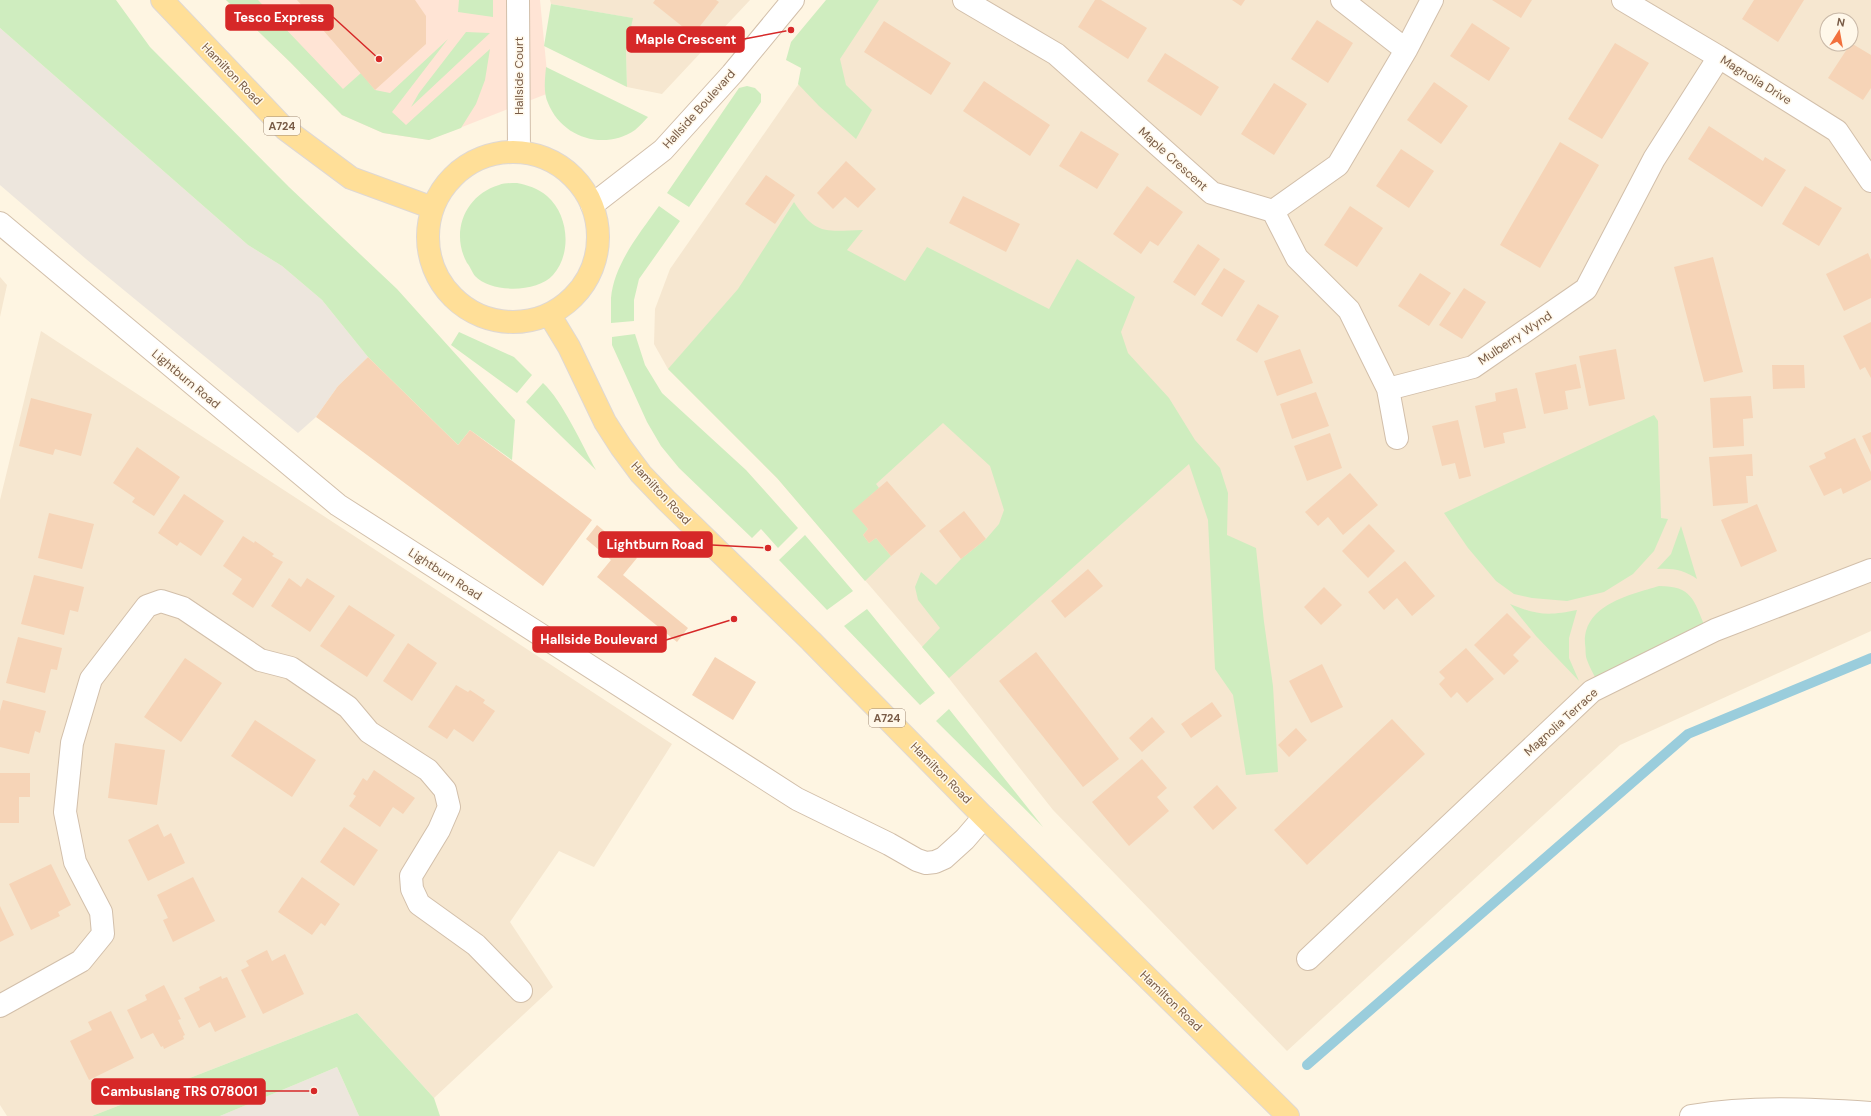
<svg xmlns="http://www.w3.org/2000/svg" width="1871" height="1116" viewBox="0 0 1871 1116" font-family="'DM Sans',sans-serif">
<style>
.residential{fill:#f6e7d0;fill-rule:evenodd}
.commercial{fill:#ffe4d5}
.industrial{fill:#ede6dd}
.green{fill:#cfedbf}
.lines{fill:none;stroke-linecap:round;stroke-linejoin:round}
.stream{stroke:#9acddc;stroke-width:10}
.building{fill:#f6d4b7}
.minor-casing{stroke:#d2bfaa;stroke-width:24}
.major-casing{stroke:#dfd8d3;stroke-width:24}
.minor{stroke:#fff;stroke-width:22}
.major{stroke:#ffdf98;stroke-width:22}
.labels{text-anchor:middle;stroke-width:3;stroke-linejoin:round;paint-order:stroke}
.shield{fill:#fff8ea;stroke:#a08a77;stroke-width:1}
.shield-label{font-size:11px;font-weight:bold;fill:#785b46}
.street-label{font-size:12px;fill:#785b46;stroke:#fff8ea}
.leader{fill:none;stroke:#d62828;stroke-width:1.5}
.callout-dot{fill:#d62828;stroke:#fff8ea;stroke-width:1.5}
.callout{fill:#d62828;stroke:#d62828;stroke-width:1.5}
.callout-label{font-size:13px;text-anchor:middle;font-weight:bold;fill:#fff}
</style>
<rect width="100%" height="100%" fill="#fef5e2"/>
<path class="residential" d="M 550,0 L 750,0 L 662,94 L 627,87 L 626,49 L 632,18 L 551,4 Z
M 857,0 L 1871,0 L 1871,631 L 1620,745 L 1287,1051 L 1053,810 L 944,672 L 777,478 L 668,369 L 654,344 L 655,309 L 670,269 ZM 1827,20 L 1851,20 L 1851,44 L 1827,44 Z
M 0,277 L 7,285 L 0,317 Z
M 41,331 L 672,744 L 594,867 L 559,851 L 510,922 L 553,987 L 434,1098 L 357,1013 L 92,1116 L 7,1116 L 0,1105 L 0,500 Z"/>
<path class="commercial" d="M 226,0 L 540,0 L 549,93 L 429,140 L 383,133 L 342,115 L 290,62 Z"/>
<path class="industrial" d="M 0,28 L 248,245 L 282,266 L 322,300 L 368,357 L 338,386 L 316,417 L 298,433 L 86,259 L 0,185 Z
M 337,1067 L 359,1116 L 220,1116 Z"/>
<path class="green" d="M 0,0 L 116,0 L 150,47 L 289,187 L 397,289 L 515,420 L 512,460 L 470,430 L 458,445 L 368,357 L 322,300 L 282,266 L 248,245 L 0,28 Z
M 226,0 L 258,0 L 343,89 L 361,73 L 375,90 L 390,93 L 448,39 L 392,112 L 406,125 L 490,49 L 485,80 L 476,104 L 461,128 L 429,140 L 383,133 L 342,115 L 290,62 Z
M 459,0 L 493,0 L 493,17 L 458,12 Z
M 826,0 L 879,0 L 840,59 L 846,85 L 872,110 L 856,139 L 819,106 L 798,84 L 801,68 L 786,60 L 791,42 Z
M 551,4 L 633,18 L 626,49 L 627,87 L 544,46 Z
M 466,32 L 490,33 L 411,107 L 419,93 Z
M 546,67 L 648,117 C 644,121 640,126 635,130 C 604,151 562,138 548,103 C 543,92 545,79 546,67 Z
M 747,86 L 755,88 L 761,94 L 761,102 L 689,207 L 667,193 L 739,88 Z
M 517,183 C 527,185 538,188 547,196 C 569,215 572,254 553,275 C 537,293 491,293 475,276 C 472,272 470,266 467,263 C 450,232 465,195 499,185 C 504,183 511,183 517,183 Z
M 794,202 C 816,236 826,231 863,230 L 847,250 L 905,281 L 927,247 L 1049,309 L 1077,259 L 1135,297 L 1121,332 L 1128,353 L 1169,398 L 1195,440 L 1220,468 L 1228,493 L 1227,535 L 1256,548 L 1264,622 L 1273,686 L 1278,772 L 1246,775 L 1233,695 L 1215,669 L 1208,520 L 1189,464 L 949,678 L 922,647 L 940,628 L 918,600 L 915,587 L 921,572 L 936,585 L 961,559 L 986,539 L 999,524 L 1004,510 L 990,466 L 943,423 L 876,484 L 879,488 L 853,511 L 868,529 L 863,535 L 869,543 L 876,538 L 891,556 L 865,581 L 777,478 L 668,369 L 738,289 Z
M 659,206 L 680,221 L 639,279 L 634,300 L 634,321 L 611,323 C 611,315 611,306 611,298 C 614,264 640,233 659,206 Z
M 459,332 L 514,357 L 532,375 L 517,393 L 451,345 Z
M 635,334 L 645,365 L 662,393 L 746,470 L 798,528 L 778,548 L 761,529 L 752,538 L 679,468 L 661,446 L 647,422 L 612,345 L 612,337 Z
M 543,383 C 562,400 583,447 596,470 L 526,402 Z
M 1654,415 L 1658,421 L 1661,518 L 1668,519 L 1654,551 L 1633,574 L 1604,592 L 1567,601 L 1532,598 L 1514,594 L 1496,581 L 1468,548 L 1444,513 Z
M 1681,526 L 1697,579 C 1684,570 1674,568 1657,569 L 1671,554 Z
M 805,535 L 853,591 L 827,610 L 779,560 Z
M 1659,586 C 1692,586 1694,600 1705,627 L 1595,677 C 1592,671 1589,666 1587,660 C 1585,655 1586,649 1585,644 C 1583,605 1629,595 1659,586 Z
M 1510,604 C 1537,615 1548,616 1577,610 L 1569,638 L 1569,658 L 1579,681 L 1536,636 Z
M 867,609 L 935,693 L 920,705 L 844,626 Z
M 949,709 L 1043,827 L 936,721 Z
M 357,1013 L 434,1098 L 440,1116 L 359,1116 L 337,1067 L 220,1116 L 92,1116 Z"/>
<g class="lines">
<path class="stream" d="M 1307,1065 L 1688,734 L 1871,658"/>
</g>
<path class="building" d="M 297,0 L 415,0 L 426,16 L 426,44 L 375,90 Z
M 655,0 L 716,0 L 719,2 L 693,35 L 653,3 Z
M 1095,0 L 1101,0 L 1147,28 L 1128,59 L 1078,27 Z
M 1232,0 L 1245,0 L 1241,6 Z
M 1492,0 L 1532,0 L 1521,18 Z
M 1754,0 L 1804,0 L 1778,42 L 1742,19 Z
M 1317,20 L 1353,43 L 1328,83 L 1291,59 Z
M 884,21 L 951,63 L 931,95 L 864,52 Z
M 1472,23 L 1510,48 L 1489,81 L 1450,56 Z
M 1615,43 L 1649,63 L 1602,139 L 1568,119 Z
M 1851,43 L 1871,55 L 1871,88 L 1863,100 L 1828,78 Z
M 1165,53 L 1219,87 L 1201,116 L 1147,81 Z
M 984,81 L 1050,125 L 1030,156 L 963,111 Z
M 1434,82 L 1468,106 L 1441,144 L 1407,120 Z
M 1274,83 L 1307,104 L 1274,155 L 1241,134 Z
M 1709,126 L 1763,161 L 1765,157 L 1786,170 L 1762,207 L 1688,159 Z
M 1081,131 L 1119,154 L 1097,189 L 1059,166 Z
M 1560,142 L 1599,165 L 1540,268 L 1500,245 Z
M 1401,149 L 1434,171 L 1409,208 L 1376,186 Z
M 846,161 L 876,189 L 858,208 L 845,197 L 833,209 L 817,193 Z
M 766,175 L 795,195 L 775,224 L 745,204 Z
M 1147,186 L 1183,212 L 1158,246 L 1150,241 L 1141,254 L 1113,234 Z
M 1805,186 L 1842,208 L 1819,246 L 1782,224 Z
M 963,196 L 1020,224 L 1006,252 L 949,223 Z
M 1350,206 L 1383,228 L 1357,267 L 1324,245 Z
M 1198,244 L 1220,259 L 1195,296 L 1173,282 Z
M 1868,253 L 1871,260 L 1871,298 L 1844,311 L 1826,274 Z
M 1713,257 L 1743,372 L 1704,382 L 1674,267 Z
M 1224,268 L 1245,281 L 1222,317 L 1201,304 Z
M 1420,273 L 1451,293 L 1429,326 L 1398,306 Z
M 1464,288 L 1486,302 L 1462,339 L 1439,325 Z
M 1258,304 L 1279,316 L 1257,353 L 1236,340 Z
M 1871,322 L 1871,378 L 1865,367 L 1860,370 L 1843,336 Z
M 1300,349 L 1313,383 L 1277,396 L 1264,361 Z
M 1616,349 L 1625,399 L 1589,406 L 1579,356 Z
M 368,357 L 458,445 L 470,430 L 592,520 L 543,586 L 316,417 L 338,386 Z
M 1576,364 L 1581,388 L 1565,391 L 1568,409 L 1544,414 L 1535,373 Z
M 1772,365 L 1804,365 L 1805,388 L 1773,389 Z
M 1517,388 L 1526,428 L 1503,433 L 1505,443 L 1484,448 L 1475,406 L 1496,401 L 1495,393 Z
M 1316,392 L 1329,426 L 1292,439 L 1280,404 Z
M 1751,396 L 1753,418 L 1743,419 L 1744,446 L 1713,448 L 1710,398 Z
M 31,398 L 92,414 L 81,456 L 55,449 L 53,455 L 19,446 Z
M 1458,420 L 1471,476 L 1459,479 L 1455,463 L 1442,466 L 1432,426 Z
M 1871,432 L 1871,455 L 1862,436 Z
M 1330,433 L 1342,468 L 1307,481 L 1294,446 Z
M 1855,438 L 1871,472 L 1871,480 L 1843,494 L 1841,488 L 1824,496 L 1809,466 L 1826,458 L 1824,453 Z
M 137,447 L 180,477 L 154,516 L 132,502 L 135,498 L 113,483 Z
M 1752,454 L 1753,476 L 1746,476 L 1748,503 L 1713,506 L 1709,457 Z
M 1350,473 L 1378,505 L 1343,535 L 1328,517 L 1318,526 L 1305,512 Z
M 887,481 L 926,526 L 891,556 L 876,538 L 869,543 L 863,535 L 868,529 L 852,511 Z
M 184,494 L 224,521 L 201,556 L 180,542 L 177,546 L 158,533 Z
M 1757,504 L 1777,551 L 1741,567 L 1721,520 Z
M 964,511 L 986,539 L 961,559 L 939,531 Z
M 49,513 L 94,524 L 82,569 L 38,558 Z
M 1369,524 L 1395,551 L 1368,578 L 1342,551 Z
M 597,525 L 637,558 L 623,575 L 688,628 L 677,642 L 597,577 L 611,560 L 586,539 Z
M 243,536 L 254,543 L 255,541 L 274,554 L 272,556 L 283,562 L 253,608 L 232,594 L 242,579 L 223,566 Z
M 1405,561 L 1435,596 L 1412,616 L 1397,598 L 1384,610 L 1368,592 Z
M 1088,569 L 1103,586 L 1065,618 L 1051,601 Z
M 34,575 L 84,587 L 78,612 L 70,610 L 64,635 L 21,624 Z
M 289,578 L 301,587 L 307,578 L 335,596 L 310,632 L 271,606 Z
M 1324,587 L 1342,605 L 1321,625 L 1304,607 Z
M 349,605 L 395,635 L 367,677 L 320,646 Z
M 1507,613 L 1531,637 L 1513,655 L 1519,661 L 1504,675 L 1474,645 Z
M 18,637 L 62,648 L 57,670 L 51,669 L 45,693 L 6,683 Z
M 408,643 L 437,663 L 412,701 L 383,681 Z
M 1466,648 L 1494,679 L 1467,703 L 1457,692 L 1451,698 L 1439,684 L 1445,678 L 1439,672 Z
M 1036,652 L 1119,759 L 1083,787 L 999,681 Z
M 715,657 L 756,682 L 733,720 L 692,695 Z
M 185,658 L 222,683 L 181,742 L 144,717 Z
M 1322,664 L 1343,707 L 1311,723 L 1289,681 Z
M 456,685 L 468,692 L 470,690 L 485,700 L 483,703 L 495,711 L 473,742 L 454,729 L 447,739 L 428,727 Z
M 3,700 L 46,711 L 40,733 L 35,731 L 29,754 L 0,747 L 0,711 Z
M 1212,702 L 1222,716 L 1191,738 L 1181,724 Z
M 1152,717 L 1165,732 L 1142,752 L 1129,738 Z
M 1392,719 L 1425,754 L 1307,865 L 1274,830 Z
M 255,720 L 316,760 L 292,797 L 231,756 Z
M 1296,728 L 1307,740 L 1289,757 L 1278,745 Z
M 115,743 L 165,750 L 157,805 L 108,798 Z
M 1142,759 L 1167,788 L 1157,797 L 1169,811 L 1129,846 L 1092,802 Z
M 374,770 L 415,798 L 403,814 L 393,807 L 380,827 L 349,806 L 356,796 L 353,794 L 363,778 L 367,781 Z
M 0,773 L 30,773 L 30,797 L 19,797 L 19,823 L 0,823 Z
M 1217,785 L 1237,808 L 1213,830 L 1193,807 Z
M 158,824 L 164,837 L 171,833 L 185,863 L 148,881 L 128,840 Z
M 344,827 L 378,850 L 354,886 L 320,862 Z
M 51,864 L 71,905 L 58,912 L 60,916 L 31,930 L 9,884 Z
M 193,877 L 215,921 L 173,942 L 163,920 L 168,918 L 157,895 Z
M 302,877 L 340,904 L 325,926 L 321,923 L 312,935 L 278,912 Z
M 0,906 L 14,935 L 0,942 Z
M 267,950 L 272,961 L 285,954 L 304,994 L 263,1014 L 241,970 L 249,966 L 246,961 Z
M 221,976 L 222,979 L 227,977 L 246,1017 L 215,1032 L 210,1022 L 199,1028 L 184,998 L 200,990 L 199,987 Z
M 164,985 L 181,1019 L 178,1020 L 185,1035 L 183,1036 L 184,1039 L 164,1049 L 163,1046 L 161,1047 L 153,1033 L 141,1039 L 127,1010 L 147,1000 L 145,995 Z
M 111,1011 L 134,1058 L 89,1080 L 70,1041 L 92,1030 L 88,1022 Z"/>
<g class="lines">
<g class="minor-casing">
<path id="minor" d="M 518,0 L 519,151
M 964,0 L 1056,54 L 1212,193 L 1273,211 L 1338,165 L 1406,50 L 1432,0
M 1342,0 L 1406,50
M 1623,0 L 1719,57 L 1837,131 L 1871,181
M 592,205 L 663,150 L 732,74 L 793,0
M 1273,211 L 1297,258 L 1349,310 L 1388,389 L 1473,367 L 1586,289 L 1654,159 L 1719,57
M 0,223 L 338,505 L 797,799 L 889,844 L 917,860 L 926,863 L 935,862 L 944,858 L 965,839 L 984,817
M 1388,389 L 1397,438
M 1308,959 L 1592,691 L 1715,630 L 1871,570
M 0,1006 L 81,961 L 103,934 L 101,912 L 75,862 L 65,812 L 72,743 L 91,679 L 147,606 L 161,601 L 183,608 L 260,660 L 291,668 L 348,707 L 369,732 L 428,770 L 445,790 L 449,807 L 439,830 L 411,876 L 412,889 L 419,904 L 476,945 L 521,991
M 1691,1116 C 1749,1106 1812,1109 1871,1113"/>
</g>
<g class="major-casing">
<path id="major" d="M 162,0 L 285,129 L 351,178 L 433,208
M428 237a85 85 0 1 1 170 0a85 85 0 1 1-170 0Z
M 549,314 L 569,347 L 605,422 L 621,447 L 641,474 L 666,500 L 811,641 L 984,817 L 1288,1116"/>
</g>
<use href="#minor" class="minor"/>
<use href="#major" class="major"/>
</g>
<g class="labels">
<g class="shield">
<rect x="264" y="117" width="36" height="18" rx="3"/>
<rect x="869" y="709" width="36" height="18" rx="3"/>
</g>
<g class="shield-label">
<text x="282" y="130">A724</text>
<text x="887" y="722">A724</text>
</g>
<g class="street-label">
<text transform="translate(232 74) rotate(46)" y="4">Hamilton Road</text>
<text transform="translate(519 76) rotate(-90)" y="4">Hallside Court</text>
<text transform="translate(1756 80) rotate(32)" y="4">Magnolia Drive</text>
<text transform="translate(699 109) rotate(-48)" y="4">Hallside Boulevard</text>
<text transform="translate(1173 159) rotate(42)" y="4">Maple Crescent</text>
<text transform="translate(1515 338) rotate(-34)" y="4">Mulberry Wynd</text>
<text transform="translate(186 379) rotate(40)" y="4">Lightburn Road</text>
<text transform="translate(661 493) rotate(47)" y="4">Hamilton Road</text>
<text transform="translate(445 574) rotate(33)" y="4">Lightburn Road</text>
<text transform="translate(1561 722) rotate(-42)" y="4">Magnolia Terrace</text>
<text transform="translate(941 773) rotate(45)" y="4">Hamilton Road</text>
<text transform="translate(1171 1001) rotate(44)" y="4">Hamilton Road</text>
</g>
</g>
<path class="leader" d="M379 59L333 17M791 30L744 39M768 548L712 545M734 619L666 640M314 1091L265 1091"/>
<g class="callout-dot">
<circle cx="379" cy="59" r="4"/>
<circle cx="791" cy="30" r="4"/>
<circle cx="768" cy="548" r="4"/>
<circle cx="734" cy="619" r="4"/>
<circle cx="314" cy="1091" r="4"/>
</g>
<g class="callout">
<rect x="226" y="5" width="107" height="25" rx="4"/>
<rect x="627" y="27" width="117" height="25" rx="4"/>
<rect x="599" y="532" width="113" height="25" rx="4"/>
<rect x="533" y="627" width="133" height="25" rx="4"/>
<rect x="92" y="1079" width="173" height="25" rx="4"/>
</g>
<g class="callout-label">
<text x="279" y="22">Tesco Express</text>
<text x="686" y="44">Maple Crescent</text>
<text x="655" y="549">Lightburn Road</text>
<text x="599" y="644">Hallside Boulevard</text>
<text x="179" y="1096">Cambuslang TRS 078001</text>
</g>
<g transform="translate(1839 32) rotate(11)"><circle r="19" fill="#fff8ea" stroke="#c9b9a8"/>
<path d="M0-3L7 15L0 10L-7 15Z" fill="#f2713d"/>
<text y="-6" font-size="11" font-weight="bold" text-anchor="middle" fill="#785b46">N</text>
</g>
</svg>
